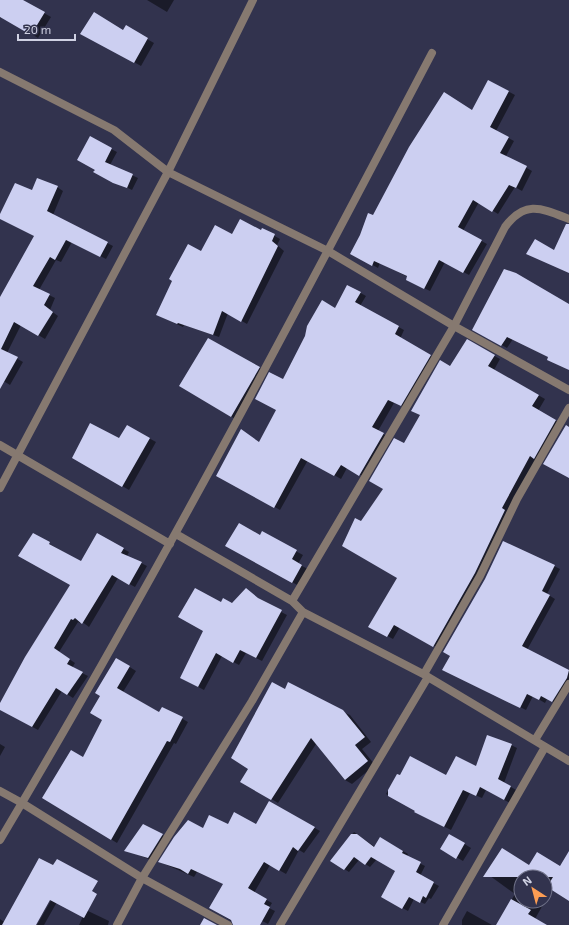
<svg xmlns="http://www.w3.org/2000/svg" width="569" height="925" viewBox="0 0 569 925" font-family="'Exo 2',sans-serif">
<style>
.shadow{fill:#0007}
.building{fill:#cccff1}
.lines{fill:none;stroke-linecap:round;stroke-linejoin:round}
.minor{stroke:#867970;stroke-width:8}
</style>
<rect width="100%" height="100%" fill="#32334e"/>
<path class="shadow" d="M 0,0 L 21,0 L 51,17 L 38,38 L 1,16 L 0,19 Z
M 147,0 L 174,0 L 167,12 Z
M 126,27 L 154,43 L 141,66 L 82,33 L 124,31 Z
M 489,81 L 515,95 L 496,131 L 514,141 L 506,156 L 532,171 L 522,191 L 515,187 L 498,214 L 479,202 L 463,231 L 487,244 L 469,275 L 445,262 L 430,291 L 413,283 L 408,277 L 380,263 L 378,268 L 351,253 L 374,216 L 473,111 Z
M 90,138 L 117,152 L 110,165 L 138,178 L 132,190 L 100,174 L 96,169 Z
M 57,187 L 63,191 L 53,215 L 113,246 L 106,259 L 72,242 L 61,262 L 56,260 L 39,290 L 55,298 L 50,310 L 58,316 L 45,339 L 21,325 L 7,353 L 23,362 L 10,385 L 0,379 L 0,302 L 35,236 L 0,217 L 32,191 Z
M 262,229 L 280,239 L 277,245 L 284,251 L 247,324 L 228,313 L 219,337 L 184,325 L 183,327 L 157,315 L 201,252 L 233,235 L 261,231 Z
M 348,286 L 366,296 L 360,306 L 404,330 L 400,339 L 436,359 L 407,408 L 394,403 L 378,431 L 390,438 L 366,478 L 347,468 L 341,479 L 308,460 L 280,510 L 218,475 L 260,443 L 277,410 L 283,380 L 335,309 Z
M 569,305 L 569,370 L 550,357 L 513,339 L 507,348 L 474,329 Z
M 209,339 L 265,371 L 237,420 L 180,386 Z
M 467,341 L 500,359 L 494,370 L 545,399 L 538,411 L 560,423 L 440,649 L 400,627 L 393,639 L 369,626 L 399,577 L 362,522 L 385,489 L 404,444 Z
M 127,426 L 156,442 L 129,490 L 74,458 L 120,439 Z
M 262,533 L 303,555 L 298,564 L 308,569 L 299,586 L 227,546 L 260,536 Z
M 33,534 L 82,563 L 97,534 L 129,552 L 127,556 L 147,566 L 135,587 L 118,578 L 89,627 L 81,621 L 80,623 L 78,622 L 59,652 L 75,663 L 72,668 L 88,676 L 73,698 L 62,691 L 38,730 L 0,709 L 0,705 L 71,584 Z
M 554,566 L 560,569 L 547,594 L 555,599 L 527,650 L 569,671 L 569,685 L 558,704 L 547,699 L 545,703 L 533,696 L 526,710 L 449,673 L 451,656 L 486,579 Z
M 246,589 L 262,602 L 287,615 L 262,661 L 246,653 L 239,665 L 222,656 L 204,690 L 187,681 L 221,604 L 233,605 Z
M 117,659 L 136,671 L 123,692 L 160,713 L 163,708 L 188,722 L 176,744 L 174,743 L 117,843 L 44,798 L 83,758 L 103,719 L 101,696 Z
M 285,690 L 350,715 L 371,742 L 362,749 L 375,765 L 352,784 L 345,780 L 316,744 L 278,803 L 242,781 L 250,768 Z
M 0,744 L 5,747 L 0,756 Z
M 511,745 L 517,748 L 504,783 L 516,790 L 510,803 L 486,790 L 482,798 L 470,793 L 451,830 L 421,815 L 416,810 L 386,794 L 396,777 L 447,776 L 476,767 Z
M 269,802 L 320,831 L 304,853 L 299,850 L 286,874 L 270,865 L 254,893 L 272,903 L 269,908 L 275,911 L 268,924 L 247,913 L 238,925 L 210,908 L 224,884 L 197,872 L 194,877 L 160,862 L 203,830 L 228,826 L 256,825 Z
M 354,832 L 375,847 L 380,838 L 408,854 L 407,857 L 425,866 L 420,876 L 439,886 L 431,899 L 429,898 L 425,904 L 414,899 L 408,911 L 382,897 L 396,870 L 377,859 L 370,867 L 359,860 L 349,872 L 332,861 Z
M 162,835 L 168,839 L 154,861 L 125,850 Z
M 450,835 L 471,848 L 463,861 L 442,849 Z
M 569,852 L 569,901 L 552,890 L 545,901 L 545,877 L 521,877 L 521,901 L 545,901 L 535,919 L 546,925 L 497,925 L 515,894 L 486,873 L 530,866 L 560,867 Z
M 70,867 L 75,870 L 44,925 L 37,925 Z
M 86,910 L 109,921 L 108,925 L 79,925 Z
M 467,911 L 492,925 L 462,925 L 462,920 Z
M 0,919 L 4,922 L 35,925 L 0,925 Z"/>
<path class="building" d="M 0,0 L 23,0 L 45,12 L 31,35 L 0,17 Z
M 94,12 L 123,30 L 126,25 L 148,38 L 134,63 L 80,34 Z
M 488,80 L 509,91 L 490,127 L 509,137 L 500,153 L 527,166 L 516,188 L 509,185 L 492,212 L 473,200 L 458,227 L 482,240 L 463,273 L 439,260 L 424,289 L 406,280 L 407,276 L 374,261 L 372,266 L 350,254 L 360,235 L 368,213 L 373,215 L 409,147 L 444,92 L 472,110 Z
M 90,136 L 112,148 L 105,162 L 133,174 L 127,188 L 113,183 L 93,172 L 95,170 L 77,160 Z
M 37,178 L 58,186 L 47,211 L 108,242 L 100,257 L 66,240 L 55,260 L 50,257 L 33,286 L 50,294 L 44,305 L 53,312 L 38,336 L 14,322 L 1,349 L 18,357 L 0,389 L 0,297 L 34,236 L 0,219 L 0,214 L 15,183 L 32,190 Z
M 240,219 L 261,230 L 262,228 L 275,234 L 272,241 L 278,246 L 241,322 L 222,311 L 213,335 L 178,323 L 177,324 L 156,315 L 172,281 L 169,279 L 188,244 L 201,251 L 215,225 L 232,234 Z
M 566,224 L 569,224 L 569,273 L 526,254 L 535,239 L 554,250 Z
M 504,269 L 516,273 L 569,304 L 569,370 L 547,360 L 548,357 L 507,337 L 501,346 L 472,330 Z
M 347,285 L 361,292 L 355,302 L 399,326 L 395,334 L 431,355 L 401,406 L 388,400 L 372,427 L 384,433 L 359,476 L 341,465 L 334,476 L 301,458 L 274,508 L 216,476 L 241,429 L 259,442 L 276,410 L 255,399 L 269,372 L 283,379 L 305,336 L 307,326 L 322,300 L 335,308 Z
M 208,338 L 260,367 L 231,417 L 179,386 Z
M 467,339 L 495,355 L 488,366 L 539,395 L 532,406 L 556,420 L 534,459 L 530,456 L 502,508 L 505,510 L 475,573 L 433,647 L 394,625 L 387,637 L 368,627 L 397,578 L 342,546 L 355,518 L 361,521 L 383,489 L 369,481 L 394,438 L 404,443 L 420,415 L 411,411 L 440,360 L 450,366 Z
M 90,423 L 119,438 L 127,425 L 150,438 L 122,487 L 72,458 Z
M 566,425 L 569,427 L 569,478 L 543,464 Z
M 239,523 L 260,535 L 262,531 L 297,550 L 292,559 L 302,565 L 292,583 L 225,546 Z
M 33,533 L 50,542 L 49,544 L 81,561 L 97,533 L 124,548 L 121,553 L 142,562 L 129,585 L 112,575 L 82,624 L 75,618 L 73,620 L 71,619 L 54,648 L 70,659 L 67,664 L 83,672 L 67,695 L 56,688 L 32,727 L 0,710 L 0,703 L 25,657 L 70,585 L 18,556 Z
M 503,541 L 555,565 L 542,591 L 550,595 L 522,646 L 569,670 L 567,678 L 552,702 L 541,696 L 539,700 L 527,694 L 520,708 L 442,670 L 450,656 L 443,652 L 485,579 Z
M 195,588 L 221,602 L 223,598 L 232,603 L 246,588 L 258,598 L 282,610 L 256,658 L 240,650 L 233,663 L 216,653 L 198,687 L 180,678 L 203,631 L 178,617 Z
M 116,658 L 130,666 L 117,688 L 159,712 L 162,707 L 183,717 L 170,742 L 167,741 L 111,840 L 42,798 L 71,750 L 83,757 L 102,720 L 90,713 L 100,696 L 95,693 Z
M 272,682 L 285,689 L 288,682 L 343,710 L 365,737 L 355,745 L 368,761 L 345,780 L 311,738 L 271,800 L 240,782 L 248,769 L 231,758 Z
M 487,735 L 512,744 L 498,779 L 511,786 L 504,800 L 480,787 L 476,796 L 463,790 L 444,827 L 414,812 L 415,811 L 388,796 L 388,790 L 397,774 L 400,775 L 410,756 L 446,775 L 456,756 L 476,766 Z
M 269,801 L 315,827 L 298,851 L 293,847 L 279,871 L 264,862 L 248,888 L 267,899 L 264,904 L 270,907 L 260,925 L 233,925 L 231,920 L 209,908 L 223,884 L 191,869 L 188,874 L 180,869 L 158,862 L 174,837 L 188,820 L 203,828 L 209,815 L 228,824 L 234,812 L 256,824 Z
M 143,824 L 163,834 L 148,858 L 124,851 Z
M 351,834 L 357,834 L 374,847 L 380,837 L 403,851 L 402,853 L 421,862 L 416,872 L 434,882 L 426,898 L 423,896 L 420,903 L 409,897 L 402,909 L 381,897 L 395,871 L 371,857 L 365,865 L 354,857 L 344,870 L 330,861 Z
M 449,834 L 465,843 L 456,859 L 440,849 Z
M 502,848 L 529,865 L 537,852 L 560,866 L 569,851 L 569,901 L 547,887 L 553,877 L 483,877 Z
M 39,858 L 53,865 L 57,859 L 98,881 L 92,891 L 97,894 L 84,918 L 50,900 L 36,925 L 2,925 Z
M 511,899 L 531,910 L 528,914 L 547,925 L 496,925 Z
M 204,918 L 217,925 L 200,925 Z"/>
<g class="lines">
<path class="minor" d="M 0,72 L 114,130 L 168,172 L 328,251 L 454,326 L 569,390
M 0,445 L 170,544
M 0,488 L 168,172 L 253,0
M 176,534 L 292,601 L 303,612 L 427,676
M 292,601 L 454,326 L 505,227 C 525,200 541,208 569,219
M 424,674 L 480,576 L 517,499 L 569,408
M 535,740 L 569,684
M 0,791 L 22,803 L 142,878 L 228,925
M 0,840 C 153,583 293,318 432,53
M 117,925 L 142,878 L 252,701 L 303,612
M 280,925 L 428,677 L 569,761
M 443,925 L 545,747"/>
</g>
<g transform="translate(533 889) rotate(324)"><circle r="19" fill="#32334e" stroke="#71738a"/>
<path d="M0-3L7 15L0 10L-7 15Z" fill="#fc9d53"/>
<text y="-6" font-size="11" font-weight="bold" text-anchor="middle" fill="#d0d2e3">N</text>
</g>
<path d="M18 34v6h57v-6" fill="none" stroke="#d0d2e3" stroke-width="2"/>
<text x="24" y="34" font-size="12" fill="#d0d2e3" stroke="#32334e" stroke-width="3" paint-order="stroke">20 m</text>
</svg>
